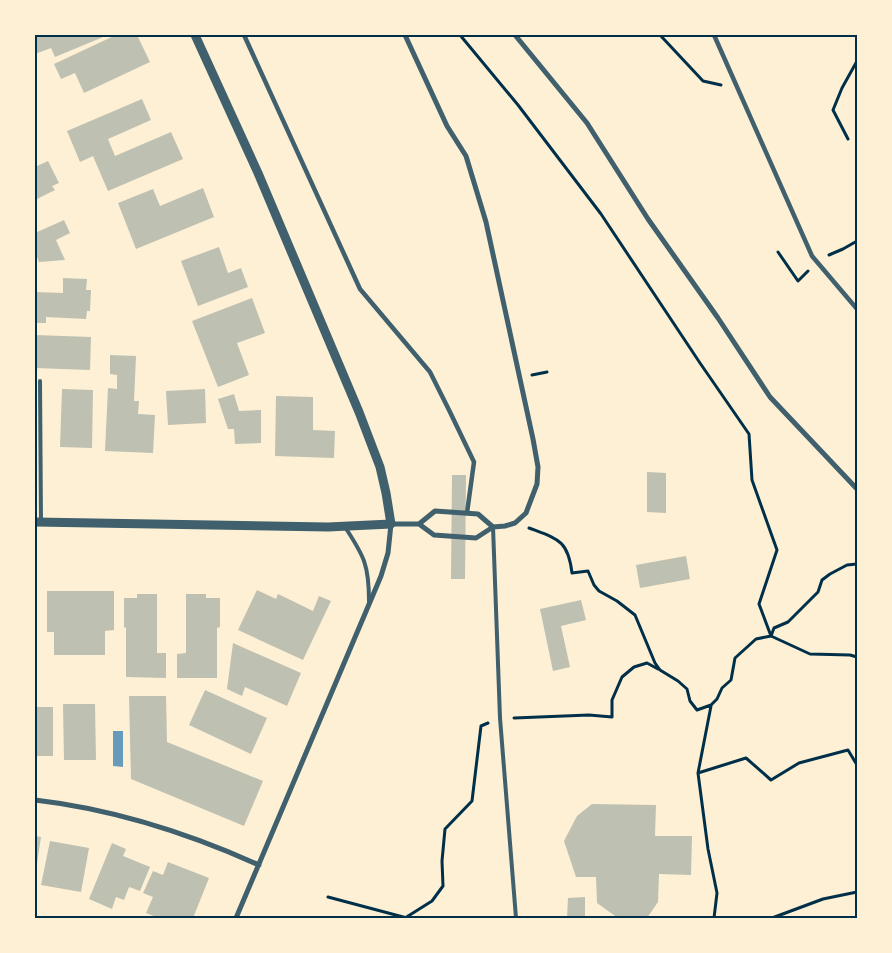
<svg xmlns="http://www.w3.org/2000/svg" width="892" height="953" viewBox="0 0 892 953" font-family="'Open Sans',sans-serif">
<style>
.water{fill:#669bbc}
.building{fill:#bec0b2}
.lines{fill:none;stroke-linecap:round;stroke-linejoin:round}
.path{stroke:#003049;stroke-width:3}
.service{stroke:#3f606c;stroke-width:4}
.pedestrian{stroke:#3f606c;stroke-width:4.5}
.minor{stroke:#3f606c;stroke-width:5}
.tertiary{stroke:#3f606c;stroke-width:9}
.neatline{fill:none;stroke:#003049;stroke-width:2}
</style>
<rect width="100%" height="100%" fill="#fdf0d5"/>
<path class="water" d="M 113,731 L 123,731 L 123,767 L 113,766 Z"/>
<path class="building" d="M 35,35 L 108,35 L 55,57 L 51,48 L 35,54 Z
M 116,35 L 137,35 L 150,62 L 84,93 L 75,73 L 61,79 L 54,64 Z
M 142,99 L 151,120 L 108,139 L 115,156 L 171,132 L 183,159 L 108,191 L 93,156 L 80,162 L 67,131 Z
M 48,161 L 59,183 L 52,186 L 55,190 L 35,200 L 35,167 Z
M 203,188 L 214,217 L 136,249 L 118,203 L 153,189 L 160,206 Z
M 64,220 L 70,233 L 56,240 L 65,260 L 39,262 L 35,252 L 35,233 Z
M 219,247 L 228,273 L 241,268 L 248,287 L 198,306 L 181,261 Z
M 63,278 L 87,279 L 86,290 L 91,290 L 90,311 L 87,311 L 86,319 L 46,317 L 46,323 L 35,323 L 35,292 L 63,293 Z
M 252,298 L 265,333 L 237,343 L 249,375 L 218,387 L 192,321 Z
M 35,335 L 91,337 L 90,370 L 35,368 Z
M 110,355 L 136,356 L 134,401 L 139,401 L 138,414 L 155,415 L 153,453 L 105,451 L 108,388 L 117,389 L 117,375 L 110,374 Z
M 62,389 L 93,390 L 92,448 L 60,447 Z
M 205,389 L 206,423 L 168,425 L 166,391 Z
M 234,394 L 239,411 L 261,410 L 261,443 L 235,444 L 234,429 L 228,429 L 218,399 Z
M 276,396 L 313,397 L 313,430 L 335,431 L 334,458 L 275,456 Z
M 647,472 L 666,473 L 666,513 L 647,512 Z
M 452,475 L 466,475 L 465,579 L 451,579 Z
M 686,556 L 690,579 L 640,588 L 636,565 Z
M 257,590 L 276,599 L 278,594 L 313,611 L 319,596 L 331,601 L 303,660 L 238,630 Z
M 47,591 L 114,591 L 114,630 L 105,631 L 105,655 L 54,655 L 54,632 L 47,632 Z
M 137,594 L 157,594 L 157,653 L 166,653 L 166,678 L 126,677 L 126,627 L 124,628 L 124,598 L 137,598 Z
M 186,594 L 206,594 L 206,598 L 220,598 L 220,627 L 217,628 L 217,678 L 177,678 L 177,654 L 186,653 Z
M 581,600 L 586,620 L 561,626 L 570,667 L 553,671 L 540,609 Z
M 233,643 L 301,673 L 287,706 L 245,687 L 242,696 L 227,689 Z
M 205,690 L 267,718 L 251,754 L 189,725 Z
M 129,696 L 166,696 L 167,742 L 263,781 L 244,826 L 131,779 Z
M 63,704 L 95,704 L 96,760 L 64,760 Z
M 35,707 L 53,707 L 53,756 L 35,756 Z
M 592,804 L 656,805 L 655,836 L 692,836 L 691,875 L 659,874 L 658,902 L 647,918 L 618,918 L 597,903 L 596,877 L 576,877 L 564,841 L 577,816 Z
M 35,836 L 41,837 L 36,870 L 35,870 Z
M 50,841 L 89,848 L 81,892 L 41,885 Z
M 112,843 L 126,849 L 123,856 L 150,867 L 140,891 L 129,887 L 124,900 L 116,897 L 112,909 L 89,899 Z
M 168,862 L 209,878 L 193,918 L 159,918 L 146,913 L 153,897 L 143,893 L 153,871 L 163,875 Z
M 585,897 L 585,918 L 567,918 L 568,898 Z"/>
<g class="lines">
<path class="path" d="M 460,35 L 518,105 L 601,214 L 700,363 L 749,434 L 752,480 L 777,550 L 759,604 L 771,636 L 810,654 L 850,655 L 857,657
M 660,35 L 703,81 L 721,85
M 848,139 L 833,110 L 842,88 L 857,61
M 778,252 L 798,281 L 808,271
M 829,255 L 843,249 L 857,241
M 532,375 L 547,372
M 529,528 C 558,539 568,540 572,573 L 588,571 L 594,585 L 599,591 L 617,601 L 635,615 L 655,663 L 660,670 L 678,681 L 687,689 L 690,701 L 697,710 L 711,705 L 717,699 L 722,688 L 731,680 L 735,658 L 756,639 L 771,636 L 774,628 L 788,622 L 818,592 L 822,580 L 830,574 L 847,565 L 857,564
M 711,706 L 698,773 L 708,849 L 717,893 L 714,918
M 514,718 L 589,715 L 612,717 L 612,700 L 622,677 L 634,667 L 647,663 L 658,669
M 698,773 L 746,758 L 771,780 L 799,763 L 848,750 L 857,765
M 328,897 L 407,918
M 405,918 L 432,901 L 443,886 L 442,861 L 445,829 L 472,801 L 481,726 L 488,723
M 772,918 L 823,899 L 857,892"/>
<path class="service" d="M 40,381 L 41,522
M 345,527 C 364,556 369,565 369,601
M 493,527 L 500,718 L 516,918"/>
<path class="pedestrian" d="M 244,35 L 360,289 L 430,372 L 450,412 L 474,462 L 467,513
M 714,35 L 812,256 L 857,309"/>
<path class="minor" d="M 515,35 L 587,123 L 648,219 L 718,318 L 770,397 L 857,489
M 419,524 L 435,511 L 478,514 L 493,527
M 35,800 C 113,809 188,833 259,865
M 236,918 L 381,576 L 388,553 L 391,524 L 419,524 L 434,535 L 476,538 L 493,527 L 505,526 L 515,523 L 526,513 L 537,484 L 538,467 L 533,439 L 486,222 L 466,156 L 447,126 L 405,35"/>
<path class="tertiary" d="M 35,522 L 328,527 L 391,524 L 386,493 L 380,467 L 359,412 L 258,173 L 195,35"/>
</g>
<rect width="892" height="953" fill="none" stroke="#fdf0d5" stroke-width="72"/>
<rect x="36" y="36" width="820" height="881" class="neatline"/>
</svg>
